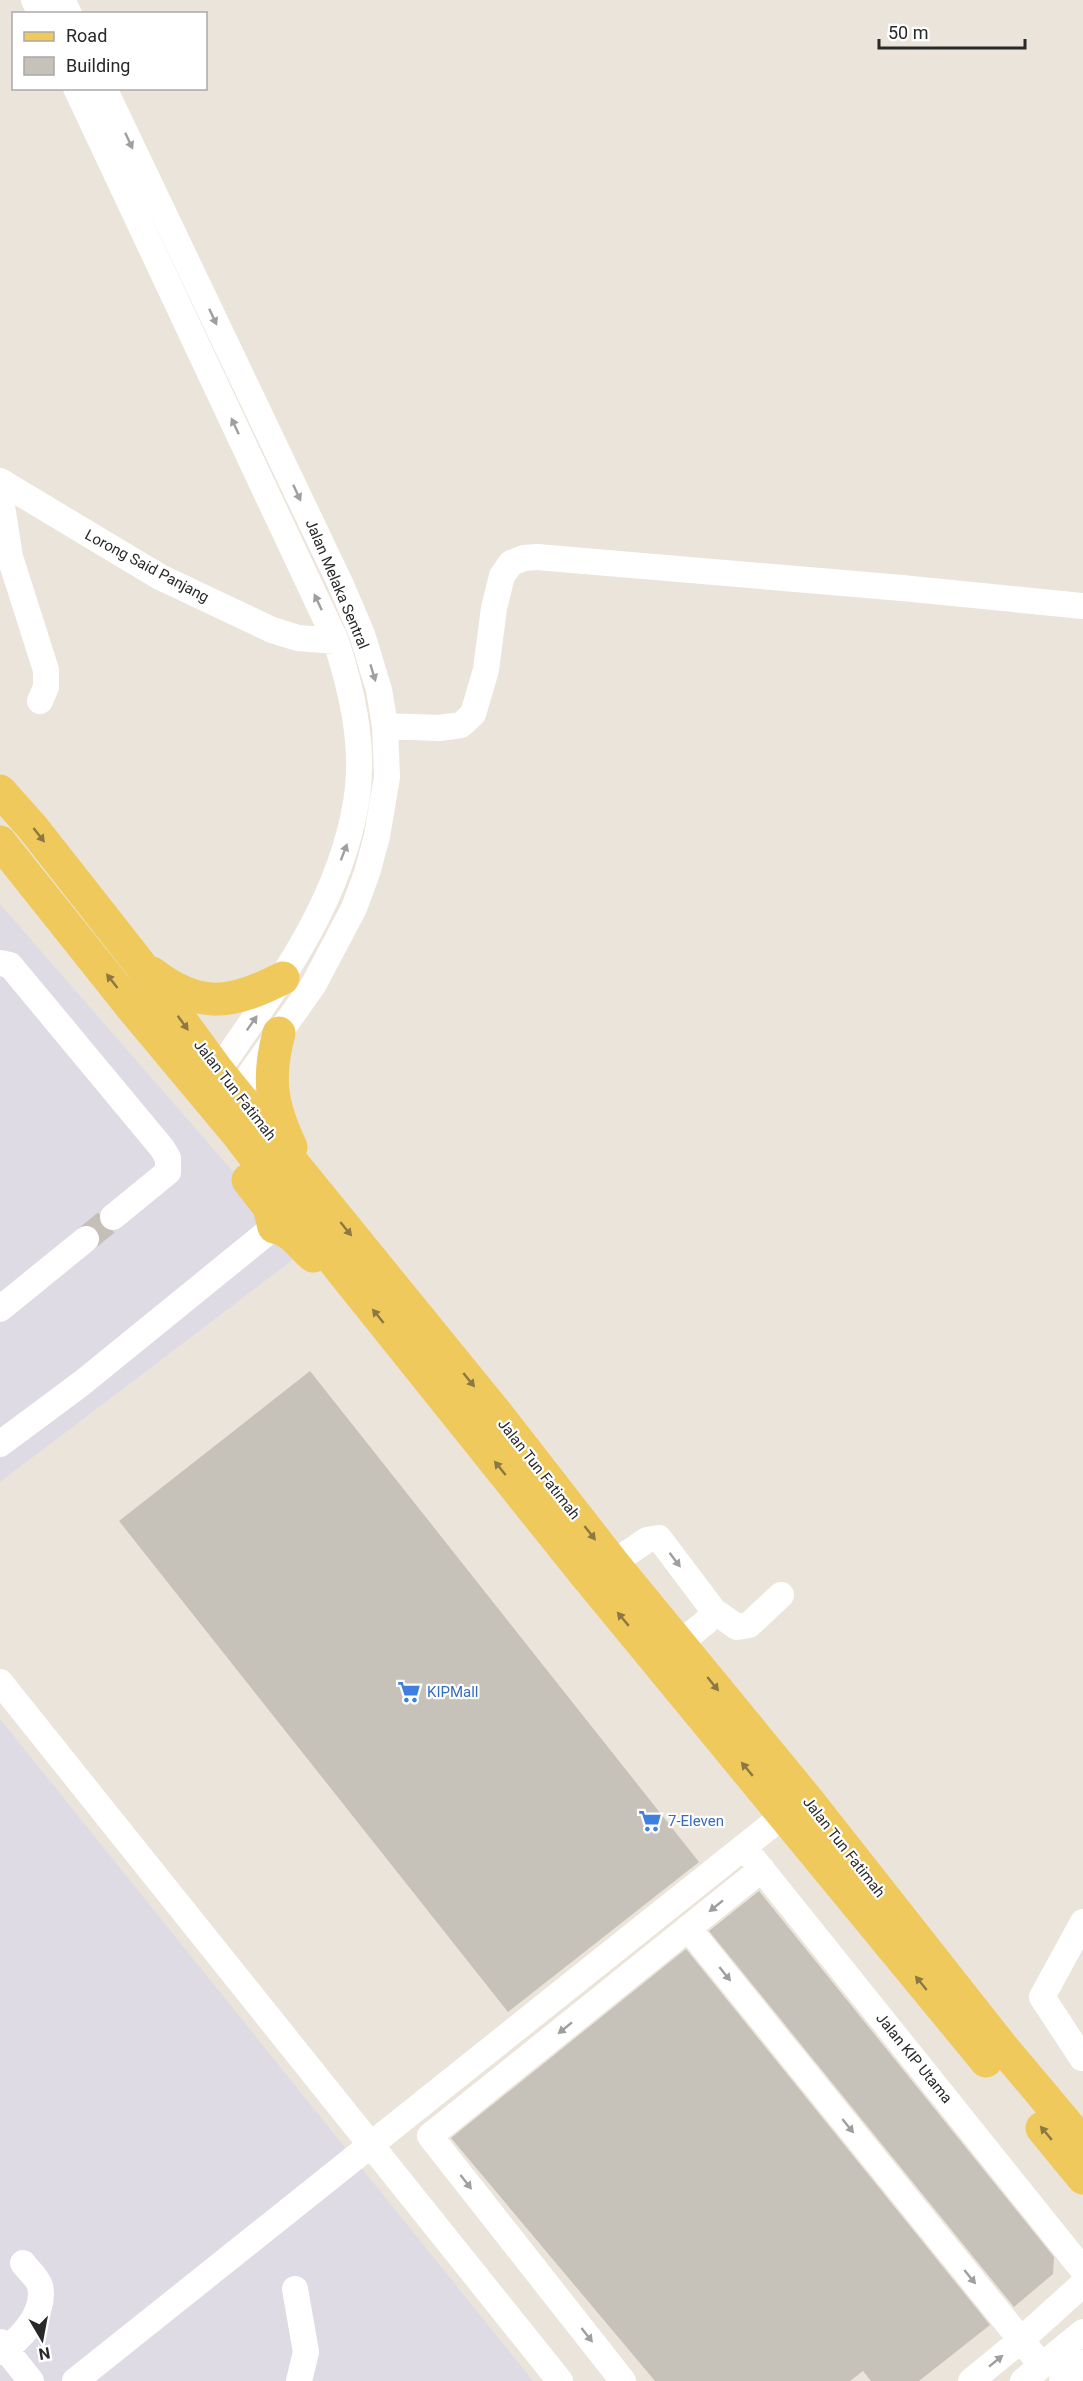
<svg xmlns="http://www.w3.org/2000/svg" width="1083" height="2381" viewBox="0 0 1083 2381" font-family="Roboto,sans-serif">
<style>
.industrial{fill:#dedbe4}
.building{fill:#c7c2b9}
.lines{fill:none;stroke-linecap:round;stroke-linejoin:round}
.minor-tunnel{stroke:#c4bfb7;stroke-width:26;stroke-dasharray:26 13;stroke-linecap:butt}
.minor{stroke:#fff;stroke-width:26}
.major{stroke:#efc95c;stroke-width:33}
.oneway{fill:#9f9f9f}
.oneway2{fill:#8c7942}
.labels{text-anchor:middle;stroke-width:4.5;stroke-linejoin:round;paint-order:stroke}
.street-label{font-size:15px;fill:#292929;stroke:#fff}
.shop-label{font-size:15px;fill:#366cbe;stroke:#fff;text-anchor:start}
</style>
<rect width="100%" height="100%" fill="#ebe4db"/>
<path class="industrial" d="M 0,904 L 303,1252 L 0,1482 Z
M 0,1719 L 533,2381 L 0,2381 Z"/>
<path class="building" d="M 310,1371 L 699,1862 L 508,2012 L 119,1521 Z
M 759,1891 L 1054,2257 L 1053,2274 L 1014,2307 L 709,1931 Z
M 686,1949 L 990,2325 L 919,2381 L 871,2381 L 863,2371 L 850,2381 L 655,2381 L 451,2138 Z"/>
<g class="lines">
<path class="minor-tunnel" d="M 86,1239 L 113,1217"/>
<path class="minor" d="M 34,0 L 41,14
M 62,0 L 69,14
M 76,88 L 336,641 C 351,688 363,739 358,788 C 348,876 299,956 249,1026 C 235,1046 222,1066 207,1085
M 104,88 L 341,585 L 362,634 L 379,690 L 385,726 L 387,777 L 377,836 L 367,873 L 354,908 L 314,984 L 227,1107
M 0,481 L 160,577 L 272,630 L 298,638 L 336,641
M 0,482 L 2,506 L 10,557 L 46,670 L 46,687 L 40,701
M 385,726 L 439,728 L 461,725 L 473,714 L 486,670 L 494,608 L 502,576 L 511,563 L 524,558 L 537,557 L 902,588 L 1083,606
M 0,963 L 10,965 L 162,1148 L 168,1158 L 168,1172 L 113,1217
M 0,1309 L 86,1239
M 0,1444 L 82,1383 L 274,1227
M 613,1563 L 647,1540 L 659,1538 L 714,1611 L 737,1627 L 749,1625 L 781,1595
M 680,1643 L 706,1622 L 714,1611
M 0,1682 L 560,2381
M 751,1856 L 1083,2270
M 688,1928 L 1021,2340 L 971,2381
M 1082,2058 L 1042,1997 L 1083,1922
M 295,2289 L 306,2352 L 299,2381
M 0,2342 L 31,2381
M 0,2352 C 21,2340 46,2312 40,2286 C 38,2278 28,2270 23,2263
M 1042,2366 L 1021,2340 L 1083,2284
M 75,2381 L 785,1814
M 623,2381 L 430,2136 L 762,1869
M 1023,2381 L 1083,2332
M 1062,2381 L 1083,2363"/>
<path class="major" d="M 0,791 L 33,828 L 139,963 L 218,1071 L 497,1414 L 613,1563 L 806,1798 L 1003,2048 L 1083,2143
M 0,842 L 133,1009 L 239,1136 L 341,1270 L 584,1573 L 986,2061
M 152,973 C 200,1010 232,1004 283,978
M 279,1033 C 267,1078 271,1105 291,1147
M 248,1180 L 269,1207 L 274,1227 C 292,1230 300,1245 313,1256
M 1042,2128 L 1083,2178"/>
</g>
<defs><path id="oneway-solid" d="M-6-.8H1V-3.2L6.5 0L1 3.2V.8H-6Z" transform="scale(1.5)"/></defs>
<g class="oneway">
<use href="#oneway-solid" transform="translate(129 141) rotate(65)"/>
<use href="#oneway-solid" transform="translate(213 317) rotate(65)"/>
<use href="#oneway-solid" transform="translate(235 426) rotate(-115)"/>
<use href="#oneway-solid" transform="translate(297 493) rotate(65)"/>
<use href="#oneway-solid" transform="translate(318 602) rotate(-115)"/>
<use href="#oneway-solid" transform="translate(373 673) rotate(73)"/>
<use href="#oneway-solid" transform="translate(344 852) rotate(-69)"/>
<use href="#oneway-solid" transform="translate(252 1023) rotate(-55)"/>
<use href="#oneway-solid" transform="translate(675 1560) rotate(53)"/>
<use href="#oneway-solid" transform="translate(716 1906) rotate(141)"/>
<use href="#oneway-solid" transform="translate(725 1974) rotate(51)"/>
<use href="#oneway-solid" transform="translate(565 2028) rotate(141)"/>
<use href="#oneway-solid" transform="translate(848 2126) rotate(51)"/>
<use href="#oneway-solid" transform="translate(466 2182) rotate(52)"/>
<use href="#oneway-solid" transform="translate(970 2277) rotate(51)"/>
<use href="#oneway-solid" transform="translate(587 2335) rotate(52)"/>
<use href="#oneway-solid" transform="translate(996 2361) rotate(-39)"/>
</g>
<g class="oneway2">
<use href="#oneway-solid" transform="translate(39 835) rotate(52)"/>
<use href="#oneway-solid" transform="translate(112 981) rotate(-128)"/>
<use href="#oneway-solid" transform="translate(183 1023) rotate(54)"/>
<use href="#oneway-solid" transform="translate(346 1229) rotate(51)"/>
<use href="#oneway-solid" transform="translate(378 1316) rotate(-129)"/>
<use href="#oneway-solid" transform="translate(469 1380) rotate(51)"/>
<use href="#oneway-solid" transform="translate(500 1468) rotate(-129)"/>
<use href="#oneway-solid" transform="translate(590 1533) rotate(52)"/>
<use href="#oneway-solid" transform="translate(623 1619) rotate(-130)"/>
<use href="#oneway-solid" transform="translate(713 1684) rotate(51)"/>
<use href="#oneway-solid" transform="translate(747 1769) rotate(-130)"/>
<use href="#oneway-solid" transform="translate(921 1983) rotate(-129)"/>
<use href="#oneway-solid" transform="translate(1046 2133) rotate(-130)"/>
</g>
<defs>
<g id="supermarket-bare" transform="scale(1.8)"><path d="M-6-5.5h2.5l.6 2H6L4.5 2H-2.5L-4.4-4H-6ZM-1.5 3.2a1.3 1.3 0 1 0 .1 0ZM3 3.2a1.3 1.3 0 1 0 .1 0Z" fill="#3f7fe0" stroke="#fff" stroke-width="2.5" paint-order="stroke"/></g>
</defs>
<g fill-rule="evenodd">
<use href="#supermarket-bare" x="409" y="1692"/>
<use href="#supermarket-bare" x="650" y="1821"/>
</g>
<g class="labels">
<g class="street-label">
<text transform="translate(147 566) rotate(28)" y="5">Lorong Said Panjang</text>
<text transform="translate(337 584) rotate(67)" y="5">Jalan Melaka Sentral</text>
<text transform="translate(235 1090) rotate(52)" y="5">Jalan Tun Fatimah</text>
<text transform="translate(539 1469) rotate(52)" y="5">Jalan Tun Fatimah</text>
<text transform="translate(844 1847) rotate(52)" y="5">Jalan Tun Fatimah</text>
<text transform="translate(914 2058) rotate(51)" y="5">Jalan KIP Utama</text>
</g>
<g class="shop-label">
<text x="427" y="1697">KIPMall</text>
<text x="668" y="1826">7-Eleven</text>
</g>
</g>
<rect x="12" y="12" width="195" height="78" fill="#ffffff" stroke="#a9a9a9" stroke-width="1.5"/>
<rect x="24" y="32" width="30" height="9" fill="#efc95c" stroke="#a9a9a9" stroke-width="1.5"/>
<text x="66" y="42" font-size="18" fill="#292929">Road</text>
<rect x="24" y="57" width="30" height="18" fill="#c7c2b9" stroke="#a9a9a9" stroke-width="1.5"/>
<text x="66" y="72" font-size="18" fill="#292929">Building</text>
<g transform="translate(42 2339) rotate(170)" stroke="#ffffff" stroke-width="4.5" paint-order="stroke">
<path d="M0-4.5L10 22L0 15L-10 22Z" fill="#292929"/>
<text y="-9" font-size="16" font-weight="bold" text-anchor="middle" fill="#292929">N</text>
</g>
<path d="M879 39v9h146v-9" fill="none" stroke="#292929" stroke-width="3"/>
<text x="888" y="39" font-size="18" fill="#292929" stroke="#ffffff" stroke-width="4.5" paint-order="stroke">50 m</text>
</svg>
